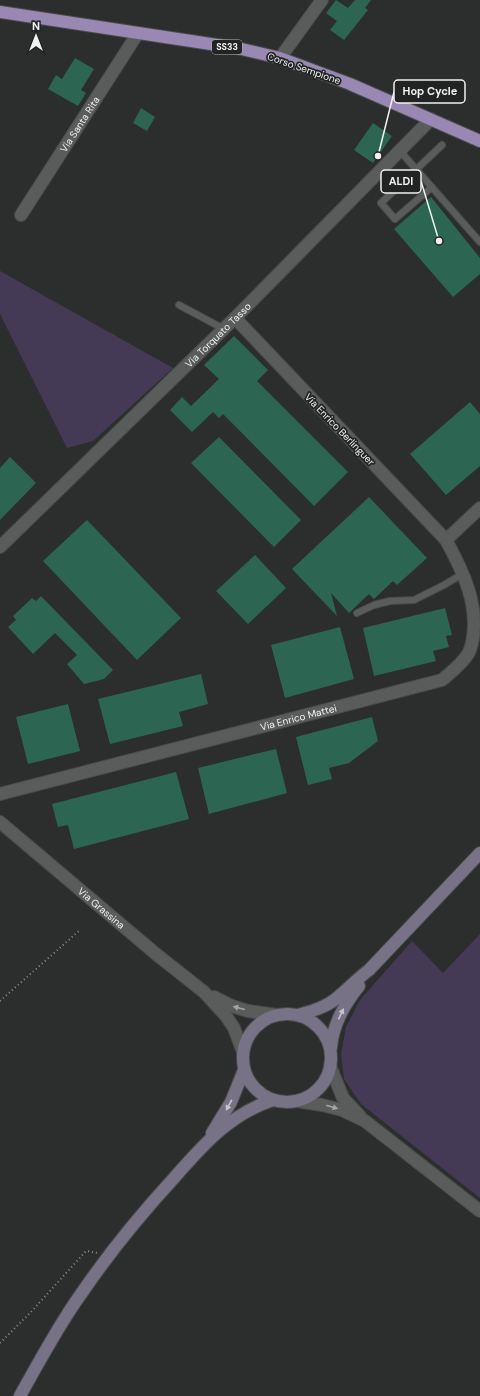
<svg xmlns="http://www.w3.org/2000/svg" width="480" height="1396" viewBox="0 0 480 1396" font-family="'DM Sans',sans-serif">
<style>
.green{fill:#443a55}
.building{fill:#2d6553}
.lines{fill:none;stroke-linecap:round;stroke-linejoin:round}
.lane-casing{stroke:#484b4a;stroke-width:8}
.street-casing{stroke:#484b4a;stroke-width:14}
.secondary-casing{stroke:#484b4a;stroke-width:14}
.primary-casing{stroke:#484b4a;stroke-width:14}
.path{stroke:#8a8c8b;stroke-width:2;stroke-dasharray:1 3;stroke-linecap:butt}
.lane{stroke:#595c5a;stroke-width:6}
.street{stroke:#595c5a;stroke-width:12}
.secondary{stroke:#787287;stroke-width:12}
.primary{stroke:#9888b3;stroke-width:12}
.oneway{fill:#a4a6a6}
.oneway2{fill:#c6c5cc}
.labels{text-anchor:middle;stroke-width:3.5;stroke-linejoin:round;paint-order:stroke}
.shield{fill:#212423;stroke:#b2b4b3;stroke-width:1}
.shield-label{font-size:9px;font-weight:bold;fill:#f0f1f1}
.street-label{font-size:10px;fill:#f0f1f1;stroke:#212423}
.leader{fill:none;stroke:#f0f1f1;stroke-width:1.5}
.callout-dot{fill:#f0f1f1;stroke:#212423;stroke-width:1.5}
.callout{fill:#212423;stroke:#f0f1f1;stroke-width:1.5}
.callout-label{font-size:11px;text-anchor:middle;font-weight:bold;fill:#f0f1f1}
</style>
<rect width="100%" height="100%" fill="#2b2e2c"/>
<path class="green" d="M 0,271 L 173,368 L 93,441 L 67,448 L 0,314 Z
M 480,934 L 480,1198 L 361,1104 L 344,1079 L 341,1054 L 346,1027 L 360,1000 L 412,941 L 443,973 Z"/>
<path class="building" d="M 336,0 L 348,8 L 355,0 L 371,0 L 365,8 L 368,10 L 344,40 L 330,30 L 337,21 L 326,13 Z
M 75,58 L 94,69 L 81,90 L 86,93 L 78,106 L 48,89 L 56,75 L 62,79 Z
M 141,108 L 155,117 L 147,131 L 133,123 Z
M 373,123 L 392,136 L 373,163 L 354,150 Z
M 431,197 L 480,258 L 480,274 L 453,297 L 394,229 Z
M 234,336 L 268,370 L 257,381 L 348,472 L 314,506 L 223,414 L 219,418 L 213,412 L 192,432 L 170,410 L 182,397 L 191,406 L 219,379 L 204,365 Z
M 470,402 L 480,414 L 480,466 L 446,495 L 410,454 Z
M 219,437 L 301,520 L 274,547 L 191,463 Z
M 10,457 L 36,483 L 0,520 L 0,468 Z
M 369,497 L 427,558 L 397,585 L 393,581 L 374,599 L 369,594 L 349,613 L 331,593 L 337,616 L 292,569 Z
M 87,520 L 181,618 L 137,660 L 43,561 Z
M 255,555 L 286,588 L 248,624 L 216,591 Z
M 41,596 L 113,670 L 104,679 L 84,684 L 67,664 L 77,655 L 55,633 L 33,654 L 8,627 L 16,620 L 13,616 L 32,598 L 36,601 Z
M 445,608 L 452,635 L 446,636 L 449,647 L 433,651 L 436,661 L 374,676 L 363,628 Z
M 340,627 L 354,679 L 285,698 L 271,645 Z
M 201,674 L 208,704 L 179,712 L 183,726 L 110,744 L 98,699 Z
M 68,704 L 80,751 L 28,764 L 16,717 Z
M 372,717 L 378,741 L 349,763 L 329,768 L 332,779 L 308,785 L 296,737 Z
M 276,749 L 287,793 L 209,814 L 198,768 Z
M 176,772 L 189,819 L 74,849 L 68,825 L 58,827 L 52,804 Z"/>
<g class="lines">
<g class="lane-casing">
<path id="lane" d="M 400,151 L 480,242
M 432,187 L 395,219 L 381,203 L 442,145
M 179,305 L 224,329
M 357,613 L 374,605 L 390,601 L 414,600 L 444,585 L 464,573"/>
</g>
<g class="street-casing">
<g id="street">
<path d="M 280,58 L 322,0"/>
<path id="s1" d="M 21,215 L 138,33"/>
<path d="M 446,540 L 480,508"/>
<path id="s2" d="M 0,547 L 235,318 L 431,119"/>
<path id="s3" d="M 0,794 L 442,680 C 451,672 461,665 468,654 C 470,651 471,647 472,643 C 480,606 463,571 446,540 L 235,318"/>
<path id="s4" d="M 0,822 L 156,954 L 204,992 L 226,1016 L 234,1028 L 243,1052"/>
<path d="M 214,997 L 232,1006 L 248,1011 L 277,1015"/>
<path d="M 330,1066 L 343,1098 L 360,1116"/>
<path d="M 297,1101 L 322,1105 L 342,1110 L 365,1121 L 480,1211"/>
</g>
</g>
<g class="secondary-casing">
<path id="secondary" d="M243 1058a44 44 0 1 1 88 0a44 44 0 1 1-88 0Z
M 298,1015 C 312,1011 327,1007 338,997 C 349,988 358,978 369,970 L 480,853
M 331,1048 C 333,1024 344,1005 359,986
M 212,1133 L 231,1102 L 244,1070
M 20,1396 C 39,1362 58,1326 81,1294 C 109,1253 140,1215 174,1178 C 203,1145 230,1114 273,1100"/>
</g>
<g class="primary-casing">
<path id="primary" d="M 0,12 L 237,48 L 280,58 L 350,84 L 480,141"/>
</g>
<path class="path" d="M 0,1001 L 80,930
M 0,1343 L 31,1312 L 86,1251 L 98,1253"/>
<use href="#lane" class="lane"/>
<use href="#street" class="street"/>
<use href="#secondary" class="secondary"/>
<use href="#primary" class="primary"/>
</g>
<defs><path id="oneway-solid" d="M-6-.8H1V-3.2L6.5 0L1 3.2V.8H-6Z"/></defs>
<g class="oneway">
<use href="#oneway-solid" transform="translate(239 1008) rotate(-165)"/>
<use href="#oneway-solid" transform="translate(332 1107) rotate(16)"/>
</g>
<g class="oneway2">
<use href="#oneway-solid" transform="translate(341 1014) rotate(-65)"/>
<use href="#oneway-solid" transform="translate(229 1105) rotate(119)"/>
</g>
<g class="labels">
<rect class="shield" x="212" y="40" width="30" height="14" rx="3"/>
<g class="shield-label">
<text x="227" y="50">SS33</text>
</g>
<g class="street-label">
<text transform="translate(304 68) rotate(19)" y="4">Corso Sempione</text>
<text dy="4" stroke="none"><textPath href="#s1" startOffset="108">Via Santa Rita</textPath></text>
<text dy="4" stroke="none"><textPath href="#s2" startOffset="304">Via Torquato Tasso</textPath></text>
<text transform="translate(340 429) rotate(46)" y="4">Via Enrico Berlinguer</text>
<text dy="4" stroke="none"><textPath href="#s3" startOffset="308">Via Enrico Mattei</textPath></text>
<text dy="4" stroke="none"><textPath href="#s4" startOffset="133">Via Grassina</textPath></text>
</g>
</g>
<path class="leader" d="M378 156L394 92M439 241L421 181"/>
<g class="callout-dot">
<circle cx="378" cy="156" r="4"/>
<circle cx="439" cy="241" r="4"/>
</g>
<g class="callout">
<rect x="394" y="80" width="71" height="23" rx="4"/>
<rect x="381" y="170" width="40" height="23" rx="4"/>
</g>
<g class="callout-label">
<text x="430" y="95">Hop Cycle</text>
<text x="401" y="185">ALDI</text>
</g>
<g transform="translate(36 36)" stroke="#212423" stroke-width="3" paint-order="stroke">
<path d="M0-3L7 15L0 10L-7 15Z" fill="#f0f1f1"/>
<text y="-6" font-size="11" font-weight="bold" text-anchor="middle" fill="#f0f1f1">N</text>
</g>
</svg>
